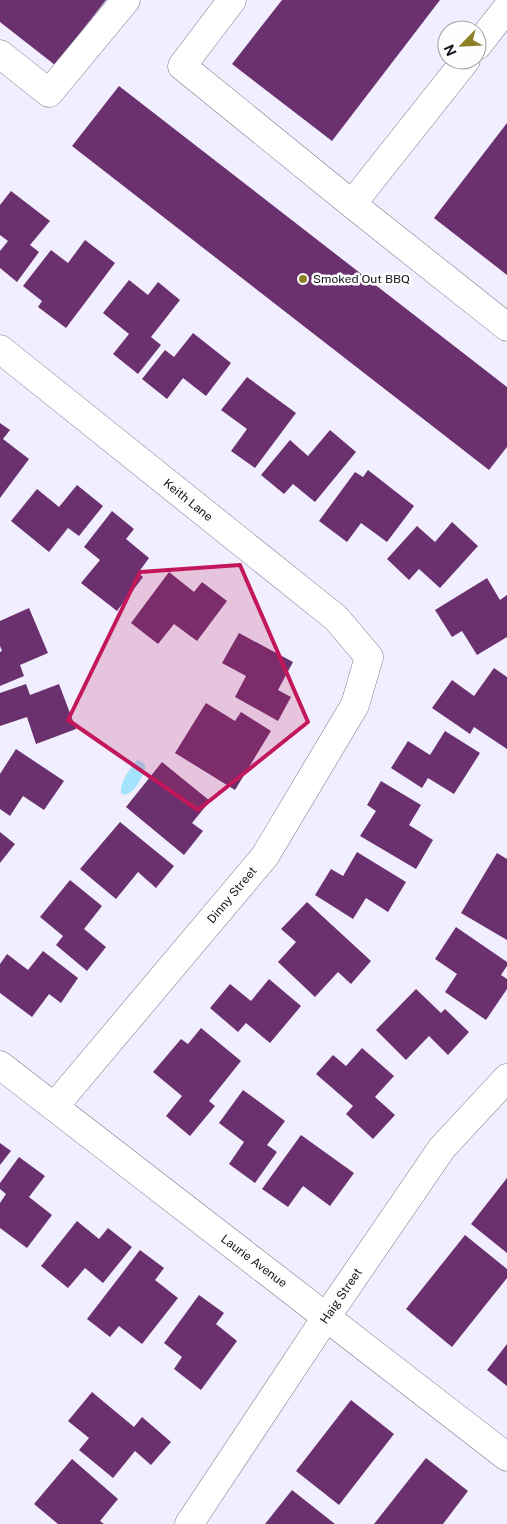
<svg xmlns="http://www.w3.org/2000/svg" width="507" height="1524" viewBox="0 0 507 1524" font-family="'Public Sans',sans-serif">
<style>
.water{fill:#a5e3fc}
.building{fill:#6b316f}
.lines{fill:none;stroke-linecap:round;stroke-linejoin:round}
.minor-casing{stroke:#7a7789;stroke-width:29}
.minor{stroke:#fff;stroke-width:28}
.marked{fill:#c2185b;fill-opacity:0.2;stroke:#c2185b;stroke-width:4;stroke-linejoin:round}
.poi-dot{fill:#8e7f25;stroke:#fefefe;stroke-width:2}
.labels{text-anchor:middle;stroke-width:5;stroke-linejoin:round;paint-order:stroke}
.poi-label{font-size:12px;fill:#14131a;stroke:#fefefe;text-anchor:start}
.street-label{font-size:12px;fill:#14131a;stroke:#fefefe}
</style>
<rect width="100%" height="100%" fill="#f1efff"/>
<path class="water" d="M 137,760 L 142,762 L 146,766 C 142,777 136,793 124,795 L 121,793 C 120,780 130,770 137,760 Z"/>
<path class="building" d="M 0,0 L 106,0 L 55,65 L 0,22 Z
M 282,0 L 440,0 L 332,141 L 232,64 Z
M 119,86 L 507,387 L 507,447 L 489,470 L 72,146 Z
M 507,123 L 507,275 L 434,218 Z
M 11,191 L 50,221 L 30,245 L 39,252 L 17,282 L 0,268 L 0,251 L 8,241 L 0,235 L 0,205 Z
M 85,240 L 115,263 L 66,328 L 38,307 L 42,301 L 23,286 L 51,250 L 68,263 Z
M 129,280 L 148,295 L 158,282 L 180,300 L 151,337 L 161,345 L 138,374 L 113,354 L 129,334 L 103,313 Z
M 193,333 L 231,363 L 206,396 L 183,378 L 167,399 L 142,379 L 165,350 L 174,357 Z
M 247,377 L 296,413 L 255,468 L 231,451 L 247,429 L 221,410 Z
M 0,423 L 10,430 L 3,439 L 29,459 L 0,498 Z
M 330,430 L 356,452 L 315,502 L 293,484 L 284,494 L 261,475 L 290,440 L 308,456 Z
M 368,470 L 414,506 L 387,542 L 361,523 L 347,542 L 319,521 L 355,472 L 363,477 Z
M 77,485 L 103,506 L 79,536 L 68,528 L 49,552 L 11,521 L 37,489 L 59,507 Z
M 112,511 L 134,529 L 126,539 L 149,558 L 138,573 L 143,577 L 117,611 L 81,583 L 100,560 L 84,547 Z
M 452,522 L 478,546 L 440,588 L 419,569 L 409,580 L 387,559 L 417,526 L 435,542 Z
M 169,572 L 194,592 L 202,582 L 227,601 L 197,641 L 174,624 L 158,644 L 131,623 Z
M 487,578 L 500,600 L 507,595 L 507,637 L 477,655 L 462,631 L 452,637 L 435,610 Z
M 29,608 L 48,653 L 20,665 L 24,676 L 0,686 L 0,652 L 2,651 L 0,646 L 0,621 Z
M 239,633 L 293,662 L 278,690 L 291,697 L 278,721 L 235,697 L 246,676 L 222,663 Z
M 494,668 L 507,677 L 507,749 L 474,727 L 470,734 L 432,708 L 452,680 L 474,696 Z
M 26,684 L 30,695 L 59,684 L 76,729 L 36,744 L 27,717 L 0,726 L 0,693 Z
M 206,703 L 235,721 L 241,712 L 271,731 L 235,790 L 175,753 Z
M 445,731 L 480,753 L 454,794 L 428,778 L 422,788 L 391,768 L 408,741 L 430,755 Z
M 16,749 L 64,781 L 44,810 L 23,796 L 10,816 L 0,809 L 0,774 Z
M 162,762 L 210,801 L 192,823 L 203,831 L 184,855 L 126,807 Z
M 381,781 L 421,805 L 409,825 L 433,840 L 416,869 L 360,836 L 376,811 L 367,805 Z
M 120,822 L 174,866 L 156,888 L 138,872 L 116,899 L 80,869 Z
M 0,832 L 15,844 L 0,863 Z
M 357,852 L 406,882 L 388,912 L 366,898 L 353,919 L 315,895 L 331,869 L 343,876 Z
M 497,853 L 507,859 L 507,940 L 461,913 Z
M 70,880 L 102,906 L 84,929 L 106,947 L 87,971 L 56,945 L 63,936 L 40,917 Z
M 307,902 L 371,961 L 351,984 L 338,972 L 315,997 L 278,962 L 296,942 L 281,929 Z
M 456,927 L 507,962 L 507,966 L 501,975 L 507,979 L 507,989 L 486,1020 L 445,992 L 457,974 L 435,959 Z
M 43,951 L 78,978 L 61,1003 L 49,994 L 32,1017 L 0,993 L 0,964 L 7,954 L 28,970 Z
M 269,979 L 301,1006 L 270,1043 L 246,1023 L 238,1032 L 210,1008 L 230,984 L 251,1001 Z
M 416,989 L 441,1013 L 445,1009 L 469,1032 L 448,1055 L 429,1036 L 406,1060 L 376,1030 Z
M 201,1028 L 241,1061 L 209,1101 L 215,1106 L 190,1136 L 166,1116 L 182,1096 L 153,1072 L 181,1039 L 188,1044 Z
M 362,1048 L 394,1076 L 375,1097 L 395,1115 L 373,1139 L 346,1114 L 353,1106 L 316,1074 L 333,1055 L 346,1066 Z
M 243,1090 L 285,1121 L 267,1145 L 277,1152 L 255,1183 L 229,1164 L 244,1142 L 219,1123 Z
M 301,1135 L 354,1173 L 330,1206 L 303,1186 L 288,1207 L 262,1189 Z
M 0,1143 L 11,1151 L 0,1165 Z
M 19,1157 L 45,1176 L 29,1197 L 52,1215 L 27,1248 L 0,1228 L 0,1203 L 6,1194 L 0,1189 L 0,1183 Z
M 507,1178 L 507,1253 L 471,1224 Z
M 77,1221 L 99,1239 L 108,1228 L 132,1247 L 103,1283 L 85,1268 L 68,1288 L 41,1266 Z
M 465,1235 L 507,1269 L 507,1278 L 452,1347 L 406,1309 Z
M 140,1250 L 164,1268 L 155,1280 L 178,1298 L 142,1344 L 119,1326 L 110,1337 L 87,1319 Z
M 199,1295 L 224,1313 L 216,1324 L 237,1341 L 201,1390 L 174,1369 L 182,1357 L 164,1343 Z
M 507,1344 L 507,1386 L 487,1370 Z
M 92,1392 L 134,1427 L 142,1417 L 171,1442 L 151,1465 L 135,1451 L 113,1478 L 79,1450 L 89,1438 L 68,1421 Z
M 351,1400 L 394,1434 L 339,1505 L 296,1471 Z
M 426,1458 L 468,1491 L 443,1524 L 374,1524 Z
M 72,1459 L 118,1499 L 100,1521 L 104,1524 L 58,1524 L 34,1504 Z
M 292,1490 L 335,1524 L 265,1524 Z"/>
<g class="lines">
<g class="minor-casing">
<path id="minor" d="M 232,0 L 182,66 L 352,204 L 507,327
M 477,46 L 507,8
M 0,54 L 49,93 L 126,0
M 352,204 L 466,60
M 0,349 L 336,618 L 369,657 L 355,705 L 265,856 L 54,1107
M 0,1065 L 507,1457
M 189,1524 L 327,1316 L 442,1148 L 507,1078"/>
</g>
<use href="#minor" class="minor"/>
</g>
<path class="marked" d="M 240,565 L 308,722 L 198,810 L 68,720 L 140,572 Z"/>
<circle class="poi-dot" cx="303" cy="279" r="5"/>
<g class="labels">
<g class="poi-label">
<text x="313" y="283">Smoked Out BBQ</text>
</g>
<g class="street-label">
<text transform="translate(188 500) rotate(39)" y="4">Keith Lane</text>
<text transform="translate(232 895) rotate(-50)" y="4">Dinny Street</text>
<text transform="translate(254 1261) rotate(37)" y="4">Laurie Avenue</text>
<text transform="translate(341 1296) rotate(-56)" y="4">Haig Street</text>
</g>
</g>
<g transform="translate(462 45) rotate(246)"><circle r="24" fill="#fefefe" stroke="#a0a0a3"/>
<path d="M0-4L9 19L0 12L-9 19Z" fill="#8e7f25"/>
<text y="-8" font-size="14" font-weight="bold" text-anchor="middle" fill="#14131a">N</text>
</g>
</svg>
